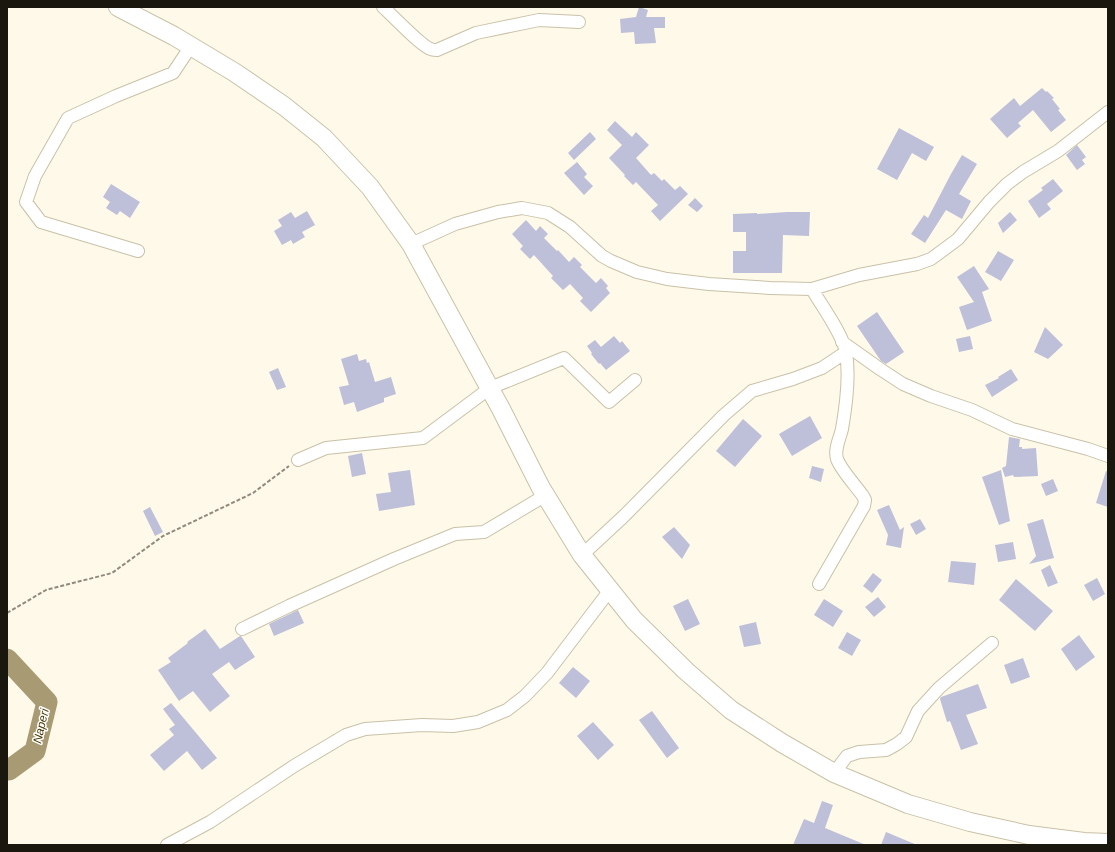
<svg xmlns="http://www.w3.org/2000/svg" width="1115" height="852" viewBox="0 0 1115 852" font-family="Helvetica,sans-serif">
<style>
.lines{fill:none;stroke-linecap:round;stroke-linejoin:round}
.river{stroke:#a89b73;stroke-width:21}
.building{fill:#bebfd8}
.minor-casing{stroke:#c9c1a7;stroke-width:14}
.highway-casing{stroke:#c9c1a7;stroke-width:20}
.path{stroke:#8e8a7e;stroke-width:2;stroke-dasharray:4 2;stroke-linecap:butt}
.minor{stroke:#fff;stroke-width:12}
.highway{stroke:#fff;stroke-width:18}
.labels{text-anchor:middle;stroke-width:3;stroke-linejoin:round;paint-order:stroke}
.water-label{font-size:12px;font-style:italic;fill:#493a04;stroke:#fff}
</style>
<rect width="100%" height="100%" fill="#fef9e9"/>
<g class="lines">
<path class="river" d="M 7,659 L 47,702 L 35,751 L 9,770 L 7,770"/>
</g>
<path class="building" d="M 639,7 L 648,10 L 646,17 L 665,17 L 665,28 L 654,28 L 656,43 L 635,44 L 634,32 L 621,33 L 620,19 L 636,17 Z
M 1042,88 L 1046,92 L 1047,91 L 1054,98 L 1052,99 L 1060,109 L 1058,110 L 1066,120 L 1051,132 L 1033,110 L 1018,123 L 1021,126 L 1007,138 L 990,119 L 1014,98 L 1020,106 Z
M 615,121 L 632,137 L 636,132 L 649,145 L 636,158 L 651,175 L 654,173 L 662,181 L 664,179 L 675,190 L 680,186 L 688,194 L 660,221 L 651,211 L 658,205 L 636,182 L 633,185 L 624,176 L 625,175 L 609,158 L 622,145 L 607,130 Z
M 899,128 L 934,147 L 926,161 L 912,153 L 897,180 L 877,169 Z
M 590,132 L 596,139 L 574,160 L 568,153 Z
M 1077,145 L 1086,157 L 1082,160 L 1085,164 L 1077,170 L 1066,155 Z
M 962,155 L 977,164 L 959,194 L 971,201 L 962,219 L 946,210 L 925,243 L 911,234 L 924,215 L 928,218 L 951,174 Z
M 577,162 L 587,174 L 584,177 L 593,186 L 584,195 L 564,173 Z
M 1053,179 L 1063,191 L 1047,204 L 1051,209 L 1039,218 L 1028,201 L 1043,190 L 1041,188 Z
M 111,184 L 140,202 L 130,218 L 120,211 L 117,215 L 106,208 L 110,202 L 103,197 Z
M 695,198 L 703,206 L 697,212 L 688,205 Z
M 307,211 L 315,225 L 302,232 L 305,237 L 293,244 L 291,240 L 282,245 L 274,231 L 282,226 L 278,220 L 291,212 L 295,218 Z
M 787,212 L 810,212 L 809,236 L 783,235 L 782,273 L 733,273 L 733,251 L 746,251 L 746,232 L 733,232 L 733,214 L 757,213 L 757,214 Z
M 1010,212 L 1017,220 L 1003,233 L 998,223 Z
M 526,220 L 536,231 L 540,226 L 548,234 L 544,238 L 557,251 L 558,250 L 569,262 L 574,257 L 582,265 L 580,267 L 596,283 L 601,278 L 608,286 L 606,288 L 610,293 L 591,312 L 580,301 L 583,298 L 570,284 L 563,290 L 551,278 L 553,276 L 534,255 L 530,259 L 520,249 L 523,246 L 512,234 Z
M 998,251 L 1014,260 L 1001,281 L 985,272 Z
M 974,266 L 989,289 L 982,292 L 992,321 L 967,330 L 959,307 L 974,302 L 957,277 Z
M 877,312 L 904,352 L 886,364 L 881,361 L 857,326 Z
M 1045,327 L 1063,345 L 1048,359 L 1034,352 Z
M 614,336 L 620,343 L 622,341 L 630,351 L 606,370 L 600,363 L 599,364 L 591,354 L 592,353 L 587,346 L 595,340 L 601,347 Z
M 970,336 L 973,349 L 959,352 L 956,339 Z
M 357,354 L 359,361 L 366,359 L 367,363 L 369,362 L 375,382 L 391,377 L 396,394 L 384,398 L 384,402 L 357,412 L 354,402 L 344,405 L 339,387 L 349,385 L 341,359 Z
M 278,368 L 286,387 L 277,390 L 269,372 Z
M 1011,369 L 1018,380 L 992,397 L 985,385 L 999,378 L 998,377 Z
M 810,416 L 822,438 L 792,456 L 779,434 Z
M 743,419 L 762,436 L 735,467 L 716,451 Z
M 1009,437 L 1020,439 L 1019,447 L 1022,447 L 1022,449 L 1036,448 L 1038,476 L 1014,477 L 1013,475 L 1005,477 L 1002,468 L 1006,466 Z
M 362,453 L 366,474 L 352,477 L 348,456 Z
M 812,466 L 824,469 L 821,482 L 809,478 Z
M 410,470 L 415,505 L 379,511 L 376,494 L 391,492 L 388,473 Z
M 1001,470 L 1010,521 L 999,525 L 982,477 Z
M 1106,471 L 1108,472 L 1108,507 L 1096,503 Z
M 1053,479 L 1058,491 L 1046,496 L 1041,484 Z
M 889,505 L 900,530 L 904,527 L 901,548 L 886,545 L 888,535 L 877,510 Z
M 150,507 L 163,532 L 155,536 L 143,511 Z
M 920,519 L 926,529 L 916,535 L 910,524 Z
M 1043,519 L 1054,558 L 1029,564 L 1037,555 L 1036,556 L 1027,524 Z
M 674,527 L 690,545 L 682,559 L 662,537 Z
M 1013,542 L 1016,559 L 998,562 L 995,545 Z
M 951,561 L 976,563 L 974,585 L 948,582 Z
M 1050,565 L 1058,583 L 1048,587 L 1041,570 Z
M 873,573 L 882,580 L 872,593 L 863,586 Z
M 1097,578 L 1105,594 L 1093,601 L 1084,585 Z
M 1016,579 L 1053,611 L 1035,631 L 999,600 Z
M 878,597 L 886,607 L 874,617 L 865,607 Z
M 688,599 L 700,624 L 685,631 L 673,606 Z
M 824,599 L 843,611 L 833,627 L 814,615 Z
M 298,610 L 304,623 L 274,636 L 269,624 Z
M 756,622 L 761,644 L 744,647 L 739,626 Z
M 205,629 L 220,649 L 240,636 L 241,636 L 255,657 L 235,670 L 229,662 L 212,674 L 230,696 L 210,712 L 193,691 L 179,701 L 158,670 L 171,662 L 168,658 L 188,643 L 187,642 Z
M 847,632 L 861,640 L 852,656 L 838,648 Z
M 1079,635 L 1095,657 L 1076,671 L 1061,649 Z
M 1023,658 L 1030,677 L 1011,684 L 1004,665 Z
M 573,667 L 590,681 L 576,698 L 559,683 Z
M 978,684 L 987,708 L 966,715 L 978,744 L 961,750 L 950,721 L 947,722 L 940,699 L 941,697 Z
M 171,703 L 217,758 L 202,770 L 187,751 L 164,771 L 150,755 L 174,735 L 169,729 L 175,725 L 163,709 Z
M 652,711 L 679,748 L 667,758 L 639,720 Z
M 593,722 L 614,745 L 598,760 L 577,736 Z
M 822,801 L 833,805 L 825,828 L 866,845 L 793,845 L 804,819 L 814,823 Z
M 886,832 L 917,845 L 881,845 Z"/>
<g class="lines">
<g class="minor-casing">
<path id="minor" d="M 383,7 C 392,15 422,47 431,49 C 432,50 436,50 437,50 L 476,33 L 539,20 L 579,22
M 411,244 L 455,224 L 498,212 L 522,208 L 548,213 L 570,227 L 602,256 L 611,261 L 637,272 L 667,279 L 709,284 L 770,288 L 812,289 L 859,275 L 917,264 L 931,259 L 958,239 L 989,202 L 1007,184 L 1023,172 L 1058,151 L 1108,112
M 138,251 L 41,222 L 26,202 L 35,176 L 68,118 L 116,96 L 173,73 L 191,46
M 812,289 C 821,305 844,336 846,353 C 850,376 846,406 842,429 C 840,438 834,449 837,459 C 841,470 856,486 863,496 L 865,500 L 864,506 L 819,584
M 842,342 L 880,369 L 903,384 L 931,396 L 972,410 L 1012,429 L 1088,449 L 1108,456
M 298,460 L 326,448 L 423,438 L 490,388 L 564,358 L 609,402 L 635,380
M 582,555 L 624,516 L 724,415 L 752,391 L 793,379 L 822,368 L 846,352
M 242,629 L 289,606 L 394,559 L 455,534 L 484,532 L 546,495
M 834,773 L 847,756 L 859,752 L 886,750 L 897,744 L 906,737 L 918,711 L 939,688 L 992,643
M 167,845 L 210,822 L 294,766 L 346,735 L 365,729 L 422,725 L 453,726 L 478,722 L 507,710 L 525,696 L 547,673 L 610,590"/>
</g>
<g class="highway-casing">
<path id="highway" d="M 118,7 L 174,36 L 234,72 L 284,106 L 324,138 L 370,187 L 411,244 L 501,409 L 541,488 L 582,555 L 634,620 L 686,671 L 731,710 L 782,743 L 834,773 L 908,804 L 970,822 L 1029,835 L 1084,842 L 1108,843"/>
</g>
<path class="path" d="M 7,613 L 46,590 L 112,573 L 163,536 L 253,493 L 289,466"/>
<use href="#minor" class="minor"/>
<use href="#highway" class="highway"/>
</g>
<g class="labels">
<g class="water-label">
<text transform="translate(41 726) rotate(-77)" y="4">Naperi</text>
</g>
</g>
<rect width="1115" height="852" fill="none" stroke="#1a170e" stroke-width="16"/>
</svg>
